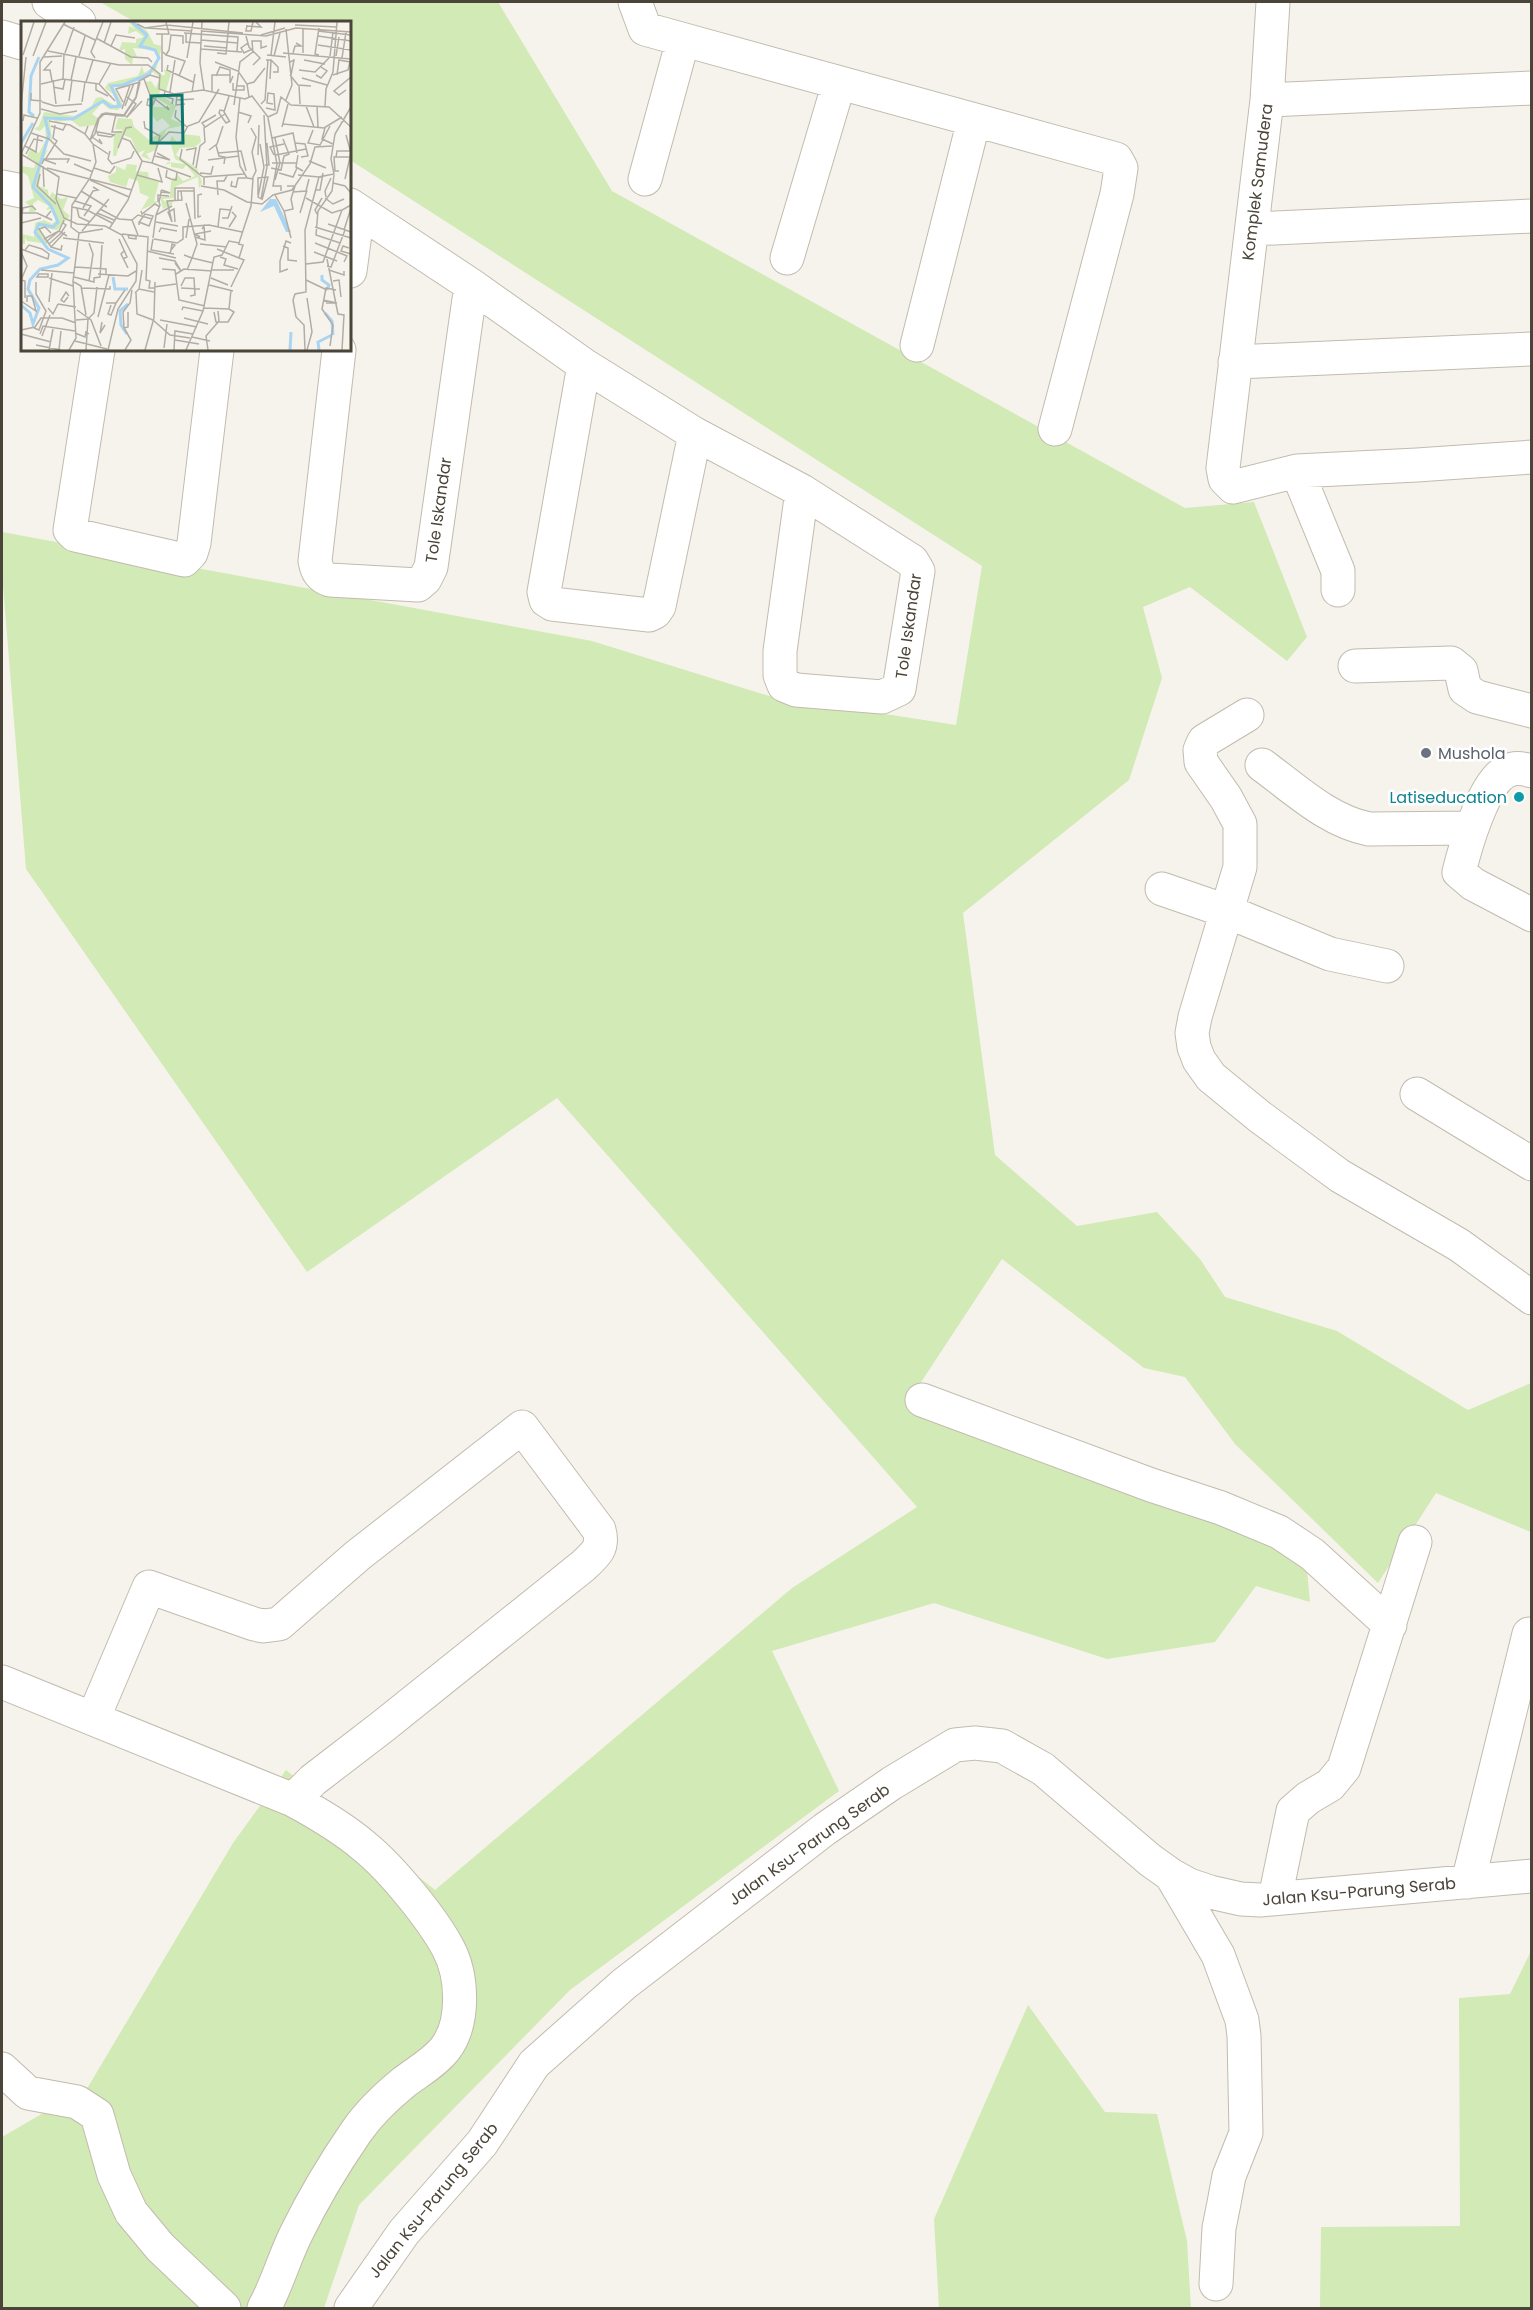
<svg xmlns="http://www.w3.org/2000/svg" width="1533" height="2310" viewBox="0 0 1533 2310" font-family="Poppins,sans-serif">
<style>
.green{fill:#d2eab5}
.lines{fill:none;stroke-linecap:round;stroke-linejoin:round}
.minor-casing{stroke:#c2bbae;stroke-width:35}
.minor{stroke:#fff;stroke-width:33}
.worship-dot{fill:#6b7280;stroke:#fff;stroke-width:2}
.culture-dot{fill:#0f9aa8;stroke:#fff;stroke-width:2}
.labels{text-anchor:middle;stroke-width:5;stroke-linejoin:round;paint-order:stroke}
.street-label{font-size:16px;fill:#4b4439;stroke:#fff}
.worship-label{font-size:16px;fill:#5b616d;stroke:#fff;text-anchor:start}
.culture-label{font-size:16px;fill:#0d838f;stroke:#fff;text-anchor:end}
.inset-river{fill:none;stroke:#a9d4f2;stroke-width:3}
.inset-road{fill:none;stroke:#b2ada4;stroke-width:1.5}
.view{fill:#0f766e;fill-opacity:0.15;stroke:#0f766e;stroke-width:3}
.inset-edge{fill:none;stroke:#4b4439;stroke-width:3}
</style>
<rect width="100%" height="100%" fill="#f6f3ec"/>
<path class="green" d="M 100,2 L 498,2 L 612,191 L 1185,508 L 1254,502 L 1307,637 L 1287,661 L 1190,587 L 1143,607 L 1162,678 L 1129,780 L 963,913 L 995,1155 L 1077,1226 L 1157,1212 L 1200,1259 L 1225,1297 L 1337,1331 L 1468,1410 L 1531,1383 L 1531,1532 L 1436,1493 L 1378,1583 L 1235,1444 L 1185,1377 L 1144,1368 L 1002,1259 L 908,1402 L 1242,1525 L 1306,1560 L 1310,1602 L 1256,1586 L 1215,1642 L 1107,1659 L 934,1603 L 772,1651 L 839,1791 L 570,1990 L 359,2205 L 324,2308 L 2,2308 L 2,2137 L 88,2087 L 233,1843 L 286,1770 L 435,1890 L 792,1588 L 917,1507 L 557,1098 L 307,1272 L 26,869 L 2,573 L 2,532 L 592,641 L 769,696 L 956,725 L 982,566 L 350,160 L 350,22 L 135,22 Z
M 1531,1951 L 1531,2308 L 1320,2308 L 1321,2227 L 1460,2226 L 1459,1998 L 1510,1994 Z
M 1028,2005 L 1105,2112 L 1157,2114 L 1187,2241 L 1191,2308 L 939,2308 L 934,2219 Z"/>
<g class="lines">
<g class="minor-casing">
<path id="minor" d="M 49,2 L 79,22
M 635,2 L 645,29 L 1116,159 L 1121,168 L 1117,194 L 1055,429
M 1273,2 L 1267,100 L 1223,468 L 1225,479 L 1233,487 L 1297,471 L 1417,465 L 1532,457
M 2,37 L 22,43
M 1267,100 L 1532,88
M 645,179 L 683,40
M 2,187 L 22,191
M 350,205 L 471,285 L 584,365 L 695,434 L 802,491 L 912,561 L 918,571 L 899,689 L 882,697 L 796,690 L 784,685 L 780,675 L 780,651 L 802,491
M 1252,229 L 1532,216
M 787,258 L 839,83
M 350,271 L 358,211
M 917,345 L 974,120
M 98,350 L 70,530 L 75,535 L 184,560 L 191,553 L 194,543 L 217,350
M 339,350 L 315,561 C 317,571 320,577 330,580 L 418,585 L 425,579 L 431,567 L 471,285
M 1235,362 L 1532,349
M 584,365 L 544,592 L 546,600 L 552,604 L 649,615 L 655,612 L 659,606 L 695,434
M 1297,471 L 1338,571 L 1338,590
M 1355,666 L 1451,663 L 1461,671 L 1465,689 L 1477,697 L 1532,711
M 1247,715 L 1204,741 L 1200,750 L 1201,762 L 1226,798 L 1240,824 L 1240,867 L 1195,1017 L 1192,1033 L 1194,1047 L 1199,1060 L 1211,1077 L 1260,1117 L 1340,1176 L 1459,1245 L 1532,1298
M 1262,765 C 1295,789 1328,821 1369,829 L 1472,828
M 1532,771 C 1522,768 1514,767 1505,772 C 1483,784 1465,848 1459,872 L 1473,884 L 1532,915
M 1162,889 L 1226,911 L 1330,954 L 1387,966
M 1417,1094 L 1532,1164
M 922,1400 L 1151,1485 L 1221,1508 L 1279,1532 L 1312,1554 L 1390,1625
M 2,1682 L 293,1800 C 319,1814 343,1828 365,1847 C 392,1869 432,1918 448,1948 C 463,1976 465,2023 445,2049 C 434,2063 417,2072 403,2083 C 386,2097 369,2113 356,2132 C 334,2164 313,2199 296,2234 C 284,2258 277,2285 264,2308
M 93,1719 L 149,1587 L 254,1624 L 263,1626 L 279,1624 L 357,1556 L 522,1427 L 599,1530 C 604,1548 596,1554 583,1566 L 382,1727 L 313,1780 L 293,1800
M 1171,1875 L 1218,1955 L 1242,2020 L 1244,2036 L 1246,2133 L 1229,2176 L 1224,2203 L 1219,2228 L 1216,2284
M 1468,1882 L 1529,1634
M 1275,1898 L 1293,1811 L 1308,1798 L 1330,1785 L 1344,1768 L 1415,1542
M 2,2069 L 28,2093 L 77,2102 L 97,2115 L 114,2175 L 131,2212 L 160,2247 L 224,2308
M 351,2308 L 404,2232 L 482,2143 L 534,2064 L 624,1984 L 825,1829 L 892,1783 L 955,1745 L 975,1743 L 1002,1746 L 1043,1769 L 1150,1860 L 1171,1875 L 1189,1885 L 1210,1892 L 1241,1899 L 1260,1900 L 1532,1876"/>
</g>
<use href="#minor" class="minor"/>
</g>
<circle class="worship-dot" cx="1426" cy="753" r="6"/>
<circle class="culture-dot" cx="1519" cy="797" r="6"/>
<g class="labels">
<g class="street-label">
<text transform="translate(1257 182) rotate(-83)" y="6">Komplek Samudera</text>
<text transform="translate(438 510) rotate(-82)" y="6">Tole Iskandar</text>
<text transform="translate(908 626) rotate(-82)" y="6">Tole Iskandar</text>
<text transform="translate(809 1844) rotate(-36)" y="6">Jalan Ksu-Parung Serab</text>
<text transform="translate(1359 1891) rotate(-5)" y="6">Jalan Ksu-Parung Serab</text>
<text transform="translate(433 2200) rotate(-51)" y="6">Jalan Ksu-Parung Serab</text>
</g>
<g class="worship-label">
<text x="1438" y="759">Mushola</text>
</g>
<g class="culture-label">
<text x="1507" y="803">Latiseducation</text>
</g>
</g>
<g transform="translate(21 21)">
<rect width="330" height="330" fill="#f6f3ec"/>
<path d="M 108,1 L 114,1 L 126,10 L 133,23 L 141,25 L 135,49 L 140,54 L 144,54 L 143,48 L 150,52 L 145,70 L 140,68 L 138,72 L 155,85 L 150,98 L 164,104 L 146,108 L 135,129 L 125,133 L 130,139 L 120,135 L 124,129 L 117,132 L 110,117 L 102,114 L 95,135 L 92,135 L 93,112 L 103,109 L 94,108 L 97,97 L 111,98 L 113,106 L 128,119 L 149,105 L 141,97 L 136,101 L 130,93 L 130,86 L 150,86 L 130,74 L 125,61 L 130,60 L 135,67 L 139,56 L 132,51 L 98,67 L 92,65 L 102,84 L 97,89 L 88,88 L 81,82 L 71,93 L 77,97 L 74,104 L 59,106 L 50,99 L 35,101 L 28,95 L 31,119 L 28,117 L 23,126 L 22,133 L 27,128 L 20,144 L 18,165 L 27,169 L 28,177 L 31,171 L 40,178 L 47,176 L 42,189 L 49,195 L 36,209 L 18,206 L 27,223 L 6,220 L 4,216 L 4,223 L 0,223 L 1,213 L 13,216 L 14,202 L 23,199 L 31,203 L 35,199 L 31,188 L 25,189 L 28,185 L 17,179 L 12,183 L 14,191 L 8,191 L 9,185 L 4,181 L 13,177 L 7,155 L 0,150 L 0,145 L 13,147 L 15,141 L 6,135 L 9,129 L 18,132 L 25,118 L 24,105 L 19,110 L 13,108 L 18,105 L 23,91 L 53,95 L 69,88 L 75,77 L 80,76 L 95,85 L 96,76 L 84,67 L 87,62 L 117,55 L 121,45 L 123,52 L 131,47 L 137,35 L 134,29 L 112,27 L 116,36 L 112,36 L 111,44 L 104,38 L 104,28 L 98,30 L 101,21 L 115,22 L 115,18 L 123,16 L 115,10 L 107,13 L 108,5 L 114,8 ZM 162,113 L 179,115 L 180,121 L 174,126 L 159,127 L 155,134 L 176,147 L 181,161 L 178,168 L 177,156 L 153,166 L 153,177 L 141,178 L 145,181 L 152,179 L 151,184 L 142,188 L 139,176 L 149,175 L 150,160 L 157,154 L 162,160 L 174,155 L 165,144 L 162,148 L 150,146 L 150,142 L 144,144 L 147,141 L 164,143 L 154,138 L 149,120 L 151,115 L 157,123 ZM 106,143 L 116,144 L 115,150 L 110,150 L 127,151 L 128,158 L 138,161 L 133,180 L 137,181 L 120,189 L 128,176 L 119,172 L 117,160 L 108,157 L 105,166 L 89,161 L 87,155 L 95,151 L 95,145 L 104,149 Z" fill="#d2eab5"/>
<path d="M 249,178 L 255,178 L 270,211 L 265,211 L 253,185 L 239,191 Z" fill="#a9d4f2"/>
<path class="inset-river" d="M 13,95 L 8,91 L 10,55 L 18,36M 0,122 L 12,102M 301,254 L 301,259 L 308,264 L 306,269M 92,256 L 94,268 L 107,268M 0,284 L 9,292 L 12,303 L 18,287 L 7,268 L 9,259 L 19,248 L 37,244 L 47,237 L 27,228 L 14,211 L 18,203 L 32,206 L 37,201 L 30,185 L 12,166 L 28,114 L 24,97 L 52,98 L 82,80 L 90,86 L 99,85 L 90,65 L 102,64 L 128,53 L 138,37 L 134,29 L 119,25 L 126,14 L 111,1M 304,292 L 311,300 L 312,314M 106,313 L 100,304 L 99,290 L 107,283M 269,329 L 270,311M 298,329 L 297,321 L 311,314"/>
<path class="inset-road" d="M 181,1 L 179,42 L 183,69M 42,3 L 74,19M 116,3 L 124,7 L 146,4 L 222,12M 226,4 L 225,10 L 230,10 L 232,1M 274,4 L 316,6M 226,5 L 240,6 L 235,1M 126,7 L 171,10M 298,7 L 294,33 L 298,34M 181,10 L 245,15 L 275,7 L 330,11M 297,10 L 330,14M 163,12 L 217,16 L 216,31M 165,12 L 165,21 L 180,22M 135,13 L 148,13 L 145,1M 240,14 L 264,7M 225,15 L 228,26 L 239,37 L 232,44M 297,15 L 330,20M 75,17 L 110,36 L 127,37 L 131,41M 180,19 L 217,22M 83,22 L 90,1M 227,22 L 220,27 L 223,32 L 231,28M 297,24 L 330,29M 90,25 L 95,14 L 114,17M 183,25 L 206,27M 180,28 L 221,31M 27,30 L 98,44 L 127,44 L 139,53 L 138,68 L 153,73 L 182,69 L 224,78 L 231,75 L 247,96 L 256,92 L 260,76 L 270,84 L 308,86 L 330,106M 142,31 L 145,34 L 148,29 L 150,14 L 162,15 L 162,23M 44,32 L 53,6M 196,32 L 205,33 L 208,1M 232,32 L 231,20 L 240,20 L 240,27 L 246,25M 262,32 L 330,38M 272,32 L 274,25 L 280,25 L 275,22M 282,32 L 282,7M 2,34 L 13,1M 145,34 L 164,40 L 158,55M 246,34 L 265,36M 250,34 L 254,1M 12,35 L 25,1M 58,35 L 64,15M 253,35 L 259,12M 309,35 L 312,11M 315,35 L 318,16M 23,36 L 41,35M 74,37 L 70,31 L 82,1M 166,37 L 172,1M 321,37 L 325,11M 245,39 L 250,39 L 249,58M 250,39 L 257,46 L 257,51 L 252,51M 283,39 L 304,43M 194,41 L 217,50 L 226,63 L 228,76M 269,41 L 273,39 L 270,54M 147,44 L 146,49 L 172,61M 278,49 L 294,51 L 308,37M 141,51 L 141,13M 269,54 L 277,64 L 290,65M 295,54 L 300,57 L 306,50 L 300,46M 312,54 L 327,49 L 330,37M 316,54 L 318,39 L 329,41M 195,55 L 199,46 L 209,49 L 209,62 L 212,55M 281,57 L 306,64M 42,58 L 43,32M 123,58 L 129,74 L 148,89 L 146,85M 32,59 L 35,83M 50,59 L 55,36M 31,60 L 29,49 L 23,49 L 31,40M 65,61 L 72,39M 119,61 L 115,77 L 103,95 L 101,95 L 84,93 L 82,94 L 78,98 L 74,113 L 69,119 L 77,98 L 81,93 L 85,92 L 103,94 L 115,76 L 118,60 L 129,54 L 139,57M 212,62 L 212,69 L 223,69 L 223,65 L 216,65M 20,63 L 42,58 L 78,63 L 90,42M 75,63 L 75,69 L 87,75M 78,63 L 94,80M 226,63 L 233,61 L 244,47M 278,64 L 279,83M 32,66 L 42,68 L 44,58M 325,69 L 318,74 L 313,70 L 330,56M 144,70 L 143,75 L 152,78 L 151,83M 191,70 L 191,54 L 209,54M 149,71 L 154,39M 171,71 L 174,53M 10,72 L 10,79 L 21,80M 156,73 L 155,84 L 164,83M 208,75 L 203,91 L 209,101M 132,77 L 131,86 L 135,77M 127,78 L 130,79 L 129,85 L 126,84 ZM 155,79 L 173,78M 265,79 L 271,64 L 265,8M 48,80 L 51,59M 21,81 L 34,85 L 61,83M 61,81 L 64,61M 102,81 L 95,68 L 119,61M 240,83 L 244,79 L 247,39M 213,84 L 219,41 L 233,30M 0,85 L 5,36M 104,85 L 113,62M 285,85 L 293,106M 296,85 L 297,106M 304,85 L 305,68 L 312,51 L 316,1M 245,87 L 254,89 L 253,73 L 247,72 L 246,82 L 252,83M 20,88 L 39,93 L 56,90M 101,88 L 109,64M 155,89 L 154,96 L 166,106M 204,90 L 199,89 L 198,92 L 205,102 L 209,100M 217,91 L 230,95 L 227,102M 95,93 L 91,111 L 101,111M 103,94 L 106,96 L 115,83 L 106,76M 106,96 L 121,80M 247,97 L 256,143 L 252,165 L 260,165 L 260,170M 2,100 L 3,94 L 16,97M 28,100 L 49,104 L 64,113 L 67,105M 123,100 L 124,107 L 139,115 L 135,129M 262,103 L 303,107 L 321,96M 34,104 L 32,117 L 36,120 L 24,139 L 35,143M 30,105 L 42,109 L 45,103M 184,106 L 181,102 L 195,94M 261,106 L 267,83M 230,107 L 235,116 L 231,131 L 235,150 L 231,158M 304,107 L 301,118 L 312,123M 75,108 L 77,114 L 90,116M 292,109 L 287,122 L 299,124 L 309,105M 77,111 L 93,114 L 90,116M 10,112 L 28,118 L 43,133 L 70,140M 71,116 L 81,123 L 78,118M 101,117 L 109,120 L 121,140M 251,117 L 272,112 L 276,132M 254,117 L 259,142 L 254,159M 274,122 L 284,123 L 287,135 L 280,136M 72,123 L 87,133M 239,123 L 243,146 L 237,176 L 240,178M 195,124 L 198,135 L 204,136 L 203,143M 4,125 L 15,131 L 17,114M 97,127 L 105,107 L 111,106M 161,128 L 159,138 L 182,156M 165,129 L 175,127 L 172,144M 188,129 L 196,123 L 202,105M 89,130 L 87,138 L 91,143 L 110,137 L 113,130M 197,132 L 220,130 L 225,150M 0,133 L 38,156 L 35,178 L 43,197 L 56,203 L 84,205 L 101,214 L 116,243 L 115,260 L 97,288 L 87,329M 0,133 L 19,92 L 19,41 L 44,1M 5,133 L 13,118 L 22,120M 237,134 L 238,104M 253,134 L 249,126 L 263,123M 255,134 L 285,128M 277,134 L 275,146 L 282,150M 134,135 L 149,139 L 136,132M 315,136 L 316,130 L 329,130M 187,139 L 218,135M 288,140 L 305,147M 131,142 L 170,156M 251,142 L 275,142M 21,143 L 23,138 L 48,138 L 46,142M 53,143 L 72,151M 244,144 L 248,144 L 246,122M 22,145 L 23,166M 26,147 L 111,169M 73,147 L 89,152 L 94,145M 175,147 L 179,125 L 184,121 L 183,107 L 204,93M 250,147 L 260,149 L 263,135 L 268,133 L 262,118M 146,149 L 145,156 L 150,158 L 155,159 L 156,151M 318,150 L 314,150 L 313,136 L 329,136M 179,152 L 190,153 L 192,145M 258,152 L 272,156 L 276,147M 19,153 L 16,165 L 35,183M 116,154 L 141,161 L 137,147M 277,154 L 298,156M 313,154 L 311,170 L 297,190 L 295,214 L 319,222M 324,158 L 330,132 L 325,114M 69,159 L 108,176M 211,160 L 210,165 L 215,166 L 217,157 L 225,157M 312,162 L 324,165 L 330,172M 183,164 L 183,156 L 223,153M 180,165 L 203,169 L 226,181 L 241,183 L 252,174 L 271,169 L 289,143 L 294,126 L 311,125M 266,165 L 274,165 L 270,178 L 272,188 L 263,190 L 270,217M 295,169 L 299,169 L 302,152M 60,170 L 86,186M 272,171 L 285,170 L 288,158M 36,173 L 55,177M 197,174 L 196,160 L 203,160 L 206,155M 237,174 L 237,157 L 247,156 L 241,179M 254,174 L 263,190M 305,176 L 304,170 L 310,157M 285,177 L 311,192 L 320,189M 304,177 L 312,183 L 323,178M 240,178 L 246,146 L 243,94M 154,179 L 154,167 L 173,167 L 174,198M 157,179 L 157,170 L 173,170M 54,180 L 70,185 L 63,195M 137,181 L 137,174 L 148,175M 165,182 L 176,223 L 171,237 L 192,242M 51,186 L 66,189 L 91,202M 56,187 L 58,196 L 69,201M 62,187 L 72,170 L 77,169 L 72,166M 79,188 L 98,198 L 111,199 L 117,214M 120,190 L 121,193 L 134,183 L 139,186M 0,192 L 16,192 L 31,199 L 25,196 L 30,190M 1,192 L 2,187 L 11,185 L 15,189M 76,192 L 93,199M 279,192 L 286,169M 296,193 L 294,189 L 301,177M 135,194 L 139,184 L 138,181 L 140,172 L 140,170 L 141,169 L 149,172 L 140,171M 180,195 L 177,196 L 177,174 L 181,173M 201,197 L 207,197 L 211,185M 111,199 L 117,194 L 131,198M 118,201 L 128,205 L 132,195 L 124,193 L 119,200 L 118,201 L 118,204M 135,201 L 157,205M 151,201 L 146,180 L 161,179 L 160,170M 151,201 L 147,191 L 153,188 L 154,201M 0,202 L 20,197M 307,203 L 330,211M 197,206 L 199,188 L 210,189M 208,206 L 215,195 L 211,191M 294,206 L 330,217M 88,208 L 107,179 L 121,140 L 131,142 L 137,122 L 148,111 L 163,112 L 167,105 L 178,101 L 198,68M 323,209 L 330,187M 61,210 L 88,178M 138,211 L 140,207 L 156,210M 30,212 L 24,206 L 18,208 L 30,226 L 40,229 L 41,224M 58,212 L 50,206 L 51,184 L 69,157 L 75,141 L 72,123 L 64,113M 101,213 L 128,216M 107,214 L 115,215 L 115,218 L 108,217 ZM 174,216 L 184,219 L 183,205 L 181,208M 179,216 L 174,213 L 190,210M 42,217 L 83,222M 127,217 L 125,259 L 129,260 L 128,267 L 133,267M 132,217 L 135,194 L 151,185M 165,217 L 168,198M 23,218 L 38,210 L 43,199M 98,218 L 106,236 L 102,238M 132,218 L 130,229 L 153,233M 133,218 L 156,222 L 162,218 L 162,206 L 188,204 L 221,211M 25,221 L 38,210 L 46,215M 294,222 L 326,235 L 323,241M 28,223 L 40,212 L 45,204 L 42,202M 179,223 L 206,226M 262,225 L 267,227 L 267,239 L 276,240M 30,226 L 44,211M 328,227 L 322,225 L 320,230 L 330,233M 0,228 L 27,238 L 28,233 L 21,228 L 8,224 L 4,229M 196,228 L 218,237M 103,230 L 100,233 L 107,247M 126,230 L 155,237M 0,231 L 6,245 L 0,259M 293,231 L 316,240M 149,232 L 150,229 L 151,223 L 154,224 L 150,229M 163,234 L 171,237 L 166,249M 199,236 L 205,238 L 203,244 L 217,248M 138,237 L 154,240 L 160,250 L 154,242M 306,238 L 317,293 L 323,294 L 321,329M 285,243 L 302,241 L 321,189 L 330,184M 306,245 L 310,246 L 324,209M 54,246 L 85,248 L 85,253M 141,248 L 154,249 L 158,279 L 184,285M 267,248 L 259,251 L 259,240 L 265,220 L 270,222M 20,249 L 53,252M 191,249 L 213,249M 308,249 L 323,254 L 323,250M 18,253 L 27,253 L 27,256 L 16,256 ZM 77,253 L 107,255 L 115,250M 155,253 L 163,248 L 191,250M 53,256 L 73,261 L 73,257 L 79,256 L 81,224M 28,257 L 52,265M 190,257 L 207,264M 0,259 L 4,260 L 4,277M 285,259 L 306,269M 68,260 L 72,233 L 68,222M 312,260 L 318,259 L 320,276M 53,261 L 60,265 L 65,294M 188,264 L 212,270M 160,265 L 164,257 L 173,257 L 174,274 L 169,275M 133,266 L 155,263M 210,266 L 223,239 L 218,237 L 222,224 L 217,223M 60,267 L 89,268 L 89,265M 160,267 L 179,268M 118,268 L 121,249M 114,272 L 118,268 L 133,271M 115,272 L 116,293 L 132,299M 47,276 L 43,281 L 40,279 L 45,271 L 48,275M 302,279 L 316,282 L 305,282M 0,280 L 15,290 L 11,275 L 6,275 L 6,281M 28,281 L 31,252M 85,282 L 95,282 L 104,269M 37,283 L 55,286M 90,284 L 87,293 L 90,294 L 95,282M 27,287 L 32,293 L 37,283M 183,287 L 208,288M 56,289 L 70,299 L 80,325M 161,289 L 162,286 L 182,290M 193,291 L 195,301 L 207,301 L 213,291 L 208,288 L 210,269M 77,296 L 88,254M 163,297 L 187,303M 55,299 L 67,298 L 73,292 L 76,266M 132,299 L 149,314 L 169,317M 139,299 L 176,306M 81,301 L 79,312 L 84,304M 13,307 L 18,309 L 25,290 L 15,273 L 15,261M 103,307 L 107,306 L 107,291M 0,309 L 14,306 L 20,297 L 41,297 L 55,302M 54,312 L 64,316 L 65,311 L 68,313M 0,313 L 30,321M 19,313 L 22,305 L 54,310M 21,315 L 29,294M 171,316 L 189,320M 154,319 L 178,323M 54,320 L 86,328M 15,324 L 40,329M 309,325 L 312,304 L 301,288 L 305,267 L 315,269M 143,327 L 146,303M 28,329 L 32,308M 38,329 L 40,310M 48,329 L 55,317 L 52,260 L 58,212 L 82,208M 65,329 L 67,298M 104,329 L 110,319 L 103,307 L 102,291 L 109,282 L 111,269M 124,329 L 133,297 L 134,261M 153,329 L 154,310 L 172,313M 165,329 L 182,290 L 193,236 L 201,234 L 208,220 L 218,222 L 230,185 L 232,158 L 226,157 L 219,145 L 215,116 L 219,77M 187,329 L 185,315 L 198,300 L 197,290M 284,329 L 283,304 L 275,296 L 272,279 L 274,273 L 285,271 L 284,209 L 298,156 L 313,153 L 310,138 L 314,113 L 330,86M 286,329 L 291,311 L 286,277"/>
<path class="view" d="M 161,74 L 162,122 L 130,122 L 130,75 Z"/>
<rect width="330" height="330" class="inset-edge"/>
</g>
<rect width="1533" height="2310" fill="none" stroke="#4b4439" stroke-width="6"/>
</svg>
